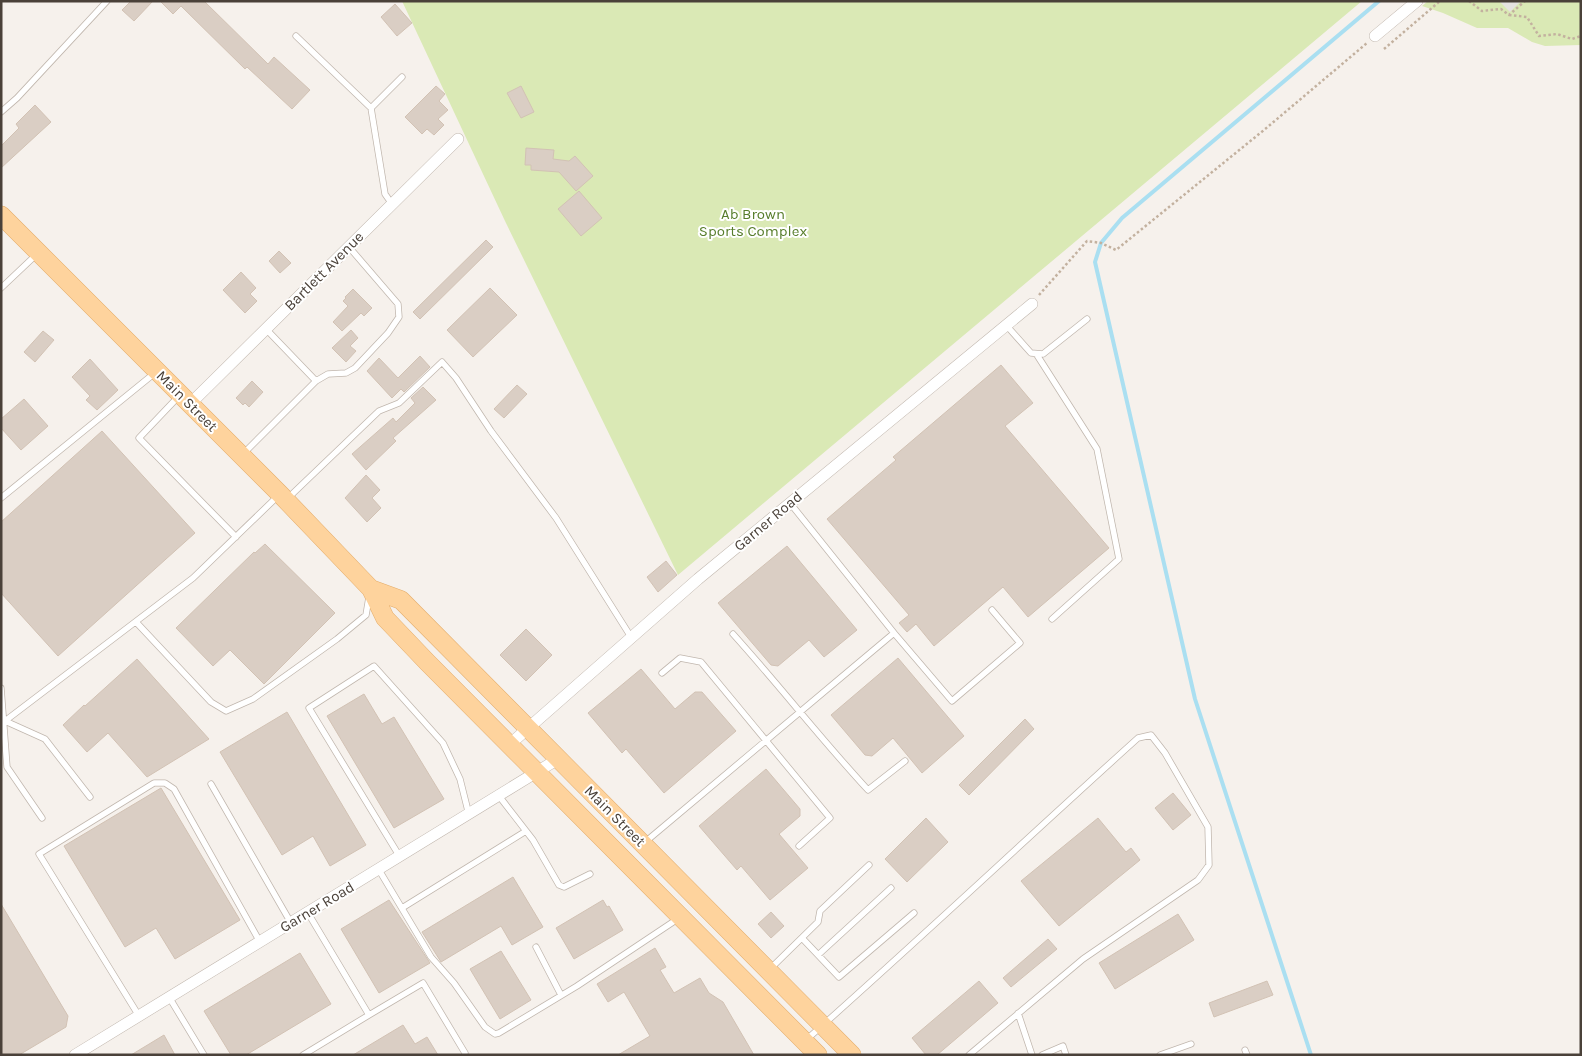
<svg xmlns="http://www.w3.org/2000/svg" width="1582" height="1056" viewBox="0 0 1582 1056" font-family="Karla,sans-serif">
<style>
.green{fill:#dae9b5}
.parking{fill:#e5e2e0}
.lines{fill:none;stroke-linecap:round;stroke-linejoin:round}
.stream{stroke:#aadff1;stroke-width:4}
.building{fill:#dacec4;stroke:#d2c2b4}
.service-casing{stroke:#c1b7ae;stroke-width:7}
.minor-casing{stroke:#c1b7ae;stroke-width:12}
.primary-casing{stroke:#e4ad6b;stroke-width:19}
.path{stroke:#c3b19f;stroke-width:2.5;stroke-dasharray:2.5 2.5;stroke-linecap:butt}
.service{stroke:#fff;stroke-width:5.5}
.minor{stroke:#fff;stroke-width:11}
.primary{stroke:#fed39d;stroke-width:18}
.labels{text-anchor:middle;stroke-width:4;stroke-linejoin:round;paint-order:stroke}
.park-label{font-size:15px;fill:#577d2b;stroke:#fff}
.street-label{font-size:15px;fill:#4a4139;stroke:#fff}
</style>
<rect width="100%" height="100%" fill="#f6f1ec"/>
<path class="green" d="M 402,1 L 1362,1 L 678,575 L 505,221 Z
M 1428,1 L 1581,1 L 1581,45 L 1545,46 L 1532,42 L 1508,28 L 1477,28 L 1443,13 L 1422,6 Z"/>
<path class="parking" d="M 1499,1 L 1521,1 L 1510,12 Z"/>
<g class="lines">
<path class="stream" d="M 1311,1055 L 1195,699 L 1095,262 L 1101,243 L 1122,218 L 1379,1"/>
</g>
<path class="building" d="M 131,1 L 153,1 L 134,21 L 122,10 Z
M 160,1 L 204,1 L 268,64 L 274,57 L 310,90 L 292,109 L 247,67 L 245,69 L 181,6 L 173,14 Z
M 395,4 L 412,23 L 397,36 L 381,17 Z
M 436,86 L 445,94 L 439,101 L 448,110 L 438,119 L 444,125 L 434,135 L 427,129 L 422,134 L 405,117 Z
M 521,86 L 534,112 L 521,118 L 507,93 Z
M 35,105 L 51,122 L 1,168 L 1,146 L 19,128 L 16,124 Z
M 526,148 L 554,150 L 553,159 L 569,161 L 575,156 L 593,176 L 576,191 L 559,172 L 531,170 L 531,165 L 525,165 Z
M 579,191 L 602,218 L 581,236 L 558,209 Z
M 486,240 L 493,247 L 420,319 L 413,312 Z
M 279,251 L 291,263 L 280,273 L 269,261 Z
M 241,272 L 256,288 L 250,294 L 257,301 L 245,313 L 223,290 Z
M 490,288 L 517,315 L 473,357 L 447,330 Z
M 353,289 L 372,308 L 364,316 L 361,313 L 342,331 L 333,322 L 348,306 L 343,301 L 346,298 L 345,297 Z
M 351,330 L 358,338 L 350,346 L 356,351 L 346,362 L 332,348 Z
M 43,331 L 54,340 L 35,362 L 24,352 Z
M 420,356 L 430,367 L 404,392 L 401,389 L 392,398 L 367,371 L 379,358 L 398,378 Z
M 90,359 L 118,390 L 97,410 L 86,400 L 90,396 L 72,377 Z
M 1001,365 L 1033,403 L 1005,426 L 1109,548 L 1028,617 L 1003,587 L 934,646 L 916,624 L 907,632 L 899,623 L 909,615 L 827,519 L 896,460 L 893,457 Z
M 252,381 L 263,392 L 249,407 L 245,403 L 243,405 L 236,398 Z
M 517,385 L 527,394 L 504,418 L 494,409 Z
M 423,387 L 436,400 L 393,438 L 396,441 L 366,470 L 352,454 L 393,418 L 396,422 L 415,403 L 411,398 Z
M 24,399 L 48,426 L 21,450 L 1,428 L 1,419 Z
M 102,431 L 195,533 L 58,656 L 1,593 L 1,522 Z
M 366,475 L 380,490 L 372,498 L 381,508 L 367,522 L 345,498 Z
M 265,544 L 335,613 L 264,684 L 230,650 L 213,666 L 176,628 L 254,552 L 255,553 Z
M 787,546 L 857,630 L 824,657 L 809,640 L 778,666 L 771,665 L 718,603 Z
M 666,561 L 677,575 L 658,592 L 647,577 Z
M 526,629 L 552,655 L 526,681 L 500,655 Z
M 898,658 L 964,736 L 922,773 L 893,738 L 872,756 L 865,755 L 831,715 Z
M 137,659 L 209,739 L 147,777 L 108,733 L 87,752 L 63,725 L 84,705 L 85,706 Z
M 641,669 L 675,709 L 695,692 L 702,692 L 736,731 L 664,793 L 626,749 L 622,753 L 588,713 Z
M 364,694 L 382,724 L 394,717 L 444,799 L 394,828 L 327,716 Z
M 287,712 L 366,845 L 330,866 L 313,836 L 282,855 L 220,752 Z
M 1025,719 L 1034,729 L 969,795 L 959,785 Z
M 766,769 L 800,809 L 800,816 L 779,834 L 808,868 L 770,900 L 741,866 L 737,870 L 699,826 Z
M 161,788 L 240,920 L 175,959 L 156,928 L 125,947 L 64,846 Z
M 1173,793 L 1191,815 L 1173,830 L 1155,808 Z
M 926,818 L 948,842 L 907,882 L 885,859 Z
M 1098,818 L 1126,852 L 1131,848 L 1140,860 L 1059,926 L 1021,881 Z
M 513,877 L 543,927 L 512,945 L 501,926 L 441,962 L 422,932 Z
M 389,900 L 430,963 L 379,993 L 341,929 Z
M 603,900 L 607,907 L 609,906 L 623,930 L 574,959 L 556,928 Z
M 1,904 L 68,1016 L 66,1027 L 19,1055 L 1,1055 Z
M 771,912 L 784,926 L 771,938 L 758,924 Z
M 1178,914 L 1194,940 L 1115,989 L 1099,963 Z
M 1048,939 L 1057,949 L 1011,987 L 1003,978 Z
M 655,948 L 666,967 L 660,970 L 674,993 L 700,978 L 709,993 L 723,1002 L 754,1055 L 618,1055 L 650,1036 L 624,992 L 608,1002 L 597,984 Z
M 501,951 L 531,1000 L 500,1019 L 470,969 Z
M 300,953 L 331,1004 L 246,1055 L 231,1055 L 204,1011 Z
M 979,981 L 998,1003 L 937,1055 L 926,1055 L 912,1038 Z
M 1267,981 L 1273,995 L 1214,1017 L 1209,1003 Z
M 403,1025 L 415,1044 L 427,1037 L 438,1055 L 353,1055 Z
M 164,1035 L 175,1055 L 131,1055 Z"/>
<g class="lines">
<g class="service-casing">
<path id="service" d="M 296,36 L 371,108
M 1,112 L 17,98 L 107,1
M 392,204 L 385,194 L 371,108 L 402,77
M 1,288 L 37,254
M 1006,325 L 1031,353 L 1043,354 L 1087,319
M 1037,355 L 1097,449 L 1119,559 L 1052,619
M 316,381 L 328,374 L 346,373 L 355,368 L 388,333 L 399,317 L 398,304 L 349,247
M 179,396 L 139,438 L 236,537
M 243,454 L 316,381 L 266,329
M 1,498 L 156,372
M 287,499 L 379,411 L 399,403 L 442,362 L 456,378 L 491,431 L 556,518 L 631,637
M 136,622 L 211,702 L 226,711 L 253,699 L 337,639 L 366,615 L 369,597
M 894,633 L 952,701 L 1020,643 L 992,610
M 733,634 C 779,685 821,739 868,790 L 905,761
M 662,673 L 680,658 L 701,662 L 830,818 L 799,846
M 1,688 L 7,767 L 42,818
M 1,721 L 5,721 L 193,578 L 279,495
M 5,721 L 45,739 L 90,797
M 211,784 L 291,923
M 499,796 L 533,840 L 559,885 L 564,887 L 590,874
M 644,843 L 894,633 L 790,503
M 400,857 L 309,708 L 374,666 L 443,743 L 460,779 L 469,815
M 379,870 L 431,957 L 454,983 L 485,1027 L 495,1034 L 499,1033 L 577,986 L 679,918
M 402,908 L 526,831
M 802,938 L 839,977 L 914,913
M 536,947 L 561,995
M 818,955 L 891,888
M 770,969 L 818,922 L 820,911 L 869,865
M 169,997 L 204,1055
M 1018,1013 L 1032,1055
M 369,1015 L 423,983 L 465,1053
M 139,1016 L 39,854 L 154,783 L 165,783 L 174,789 L 260,942
M 806,1040 C 918,941 1027,838 1138,738 L 1151,735 L 1165,753 L 1208,827 L 1209,865 L 1198,880 L 1083,959 L 969,1055
M 1245,1050 L 1247,1055
M 303,1055 L 369,1015 L 308,913
M 1042,1055 L 1063,1046 L 1066,1055
M 1160,1055 L 1191,1044"/>
</g>
<g class="minor-casing">
<path id="minor" d="M 1375,36 L 1417,1
M 190,404 L 458,139
M 509,745 L 698,579 L 1032,304
M 75,1055 L 558,759"/>
</g>
<g class="primary-casing">
<path id="primary" d="M 1,215 L 280,494 L 371,589 L 385,618 L 427,662 L 818,1055
M 371,589 L 401,600 L 852,1055"/>
</g>
<path class="path" d="M 1469,1 L 1482,11 L 1501,9 L 1509,15 L 1525,1
M 1509,15 L 1527,17 L 1539,36 L 1557,34 L 1572,39 L 1581,36
M 1384,49 L 1440,1
M 1039,295 L 1087,241 L 1101,243 L 1116,250 L 1264,130 L 1367,43"/>
<use href="#service" class="service"/>
<use href="#minor" class="minor"/>
<use href="#primary" class="primary"/>
</g>
<g class="labels">
<g class="park-label">
<text x="753" y="219">Ab Brown<tspan x="753" dy="17">Sports Complex</tspan></text>
</g>
<g class="street-label">
<text transform="translate(324 271) rotate(-45)" y="5">Bartlett Avenue</text>
<text transform="translate(187 401) rotate(45)" y="5">Main Street</text>
<text transform="translate(768 521) rotate(-40)" y="5">Garner Road</text>
<text transform="translate(615 816) rotate(45)" y="5">Main Street</text>
<text transform="translate(317 907) rotate(-31)" y="5">Garner Road</text>
</g>
</g>
<rect width="1582" height="1056" fill="none" stroke="#4a4139" stroke-width="5"/>
</svg>
